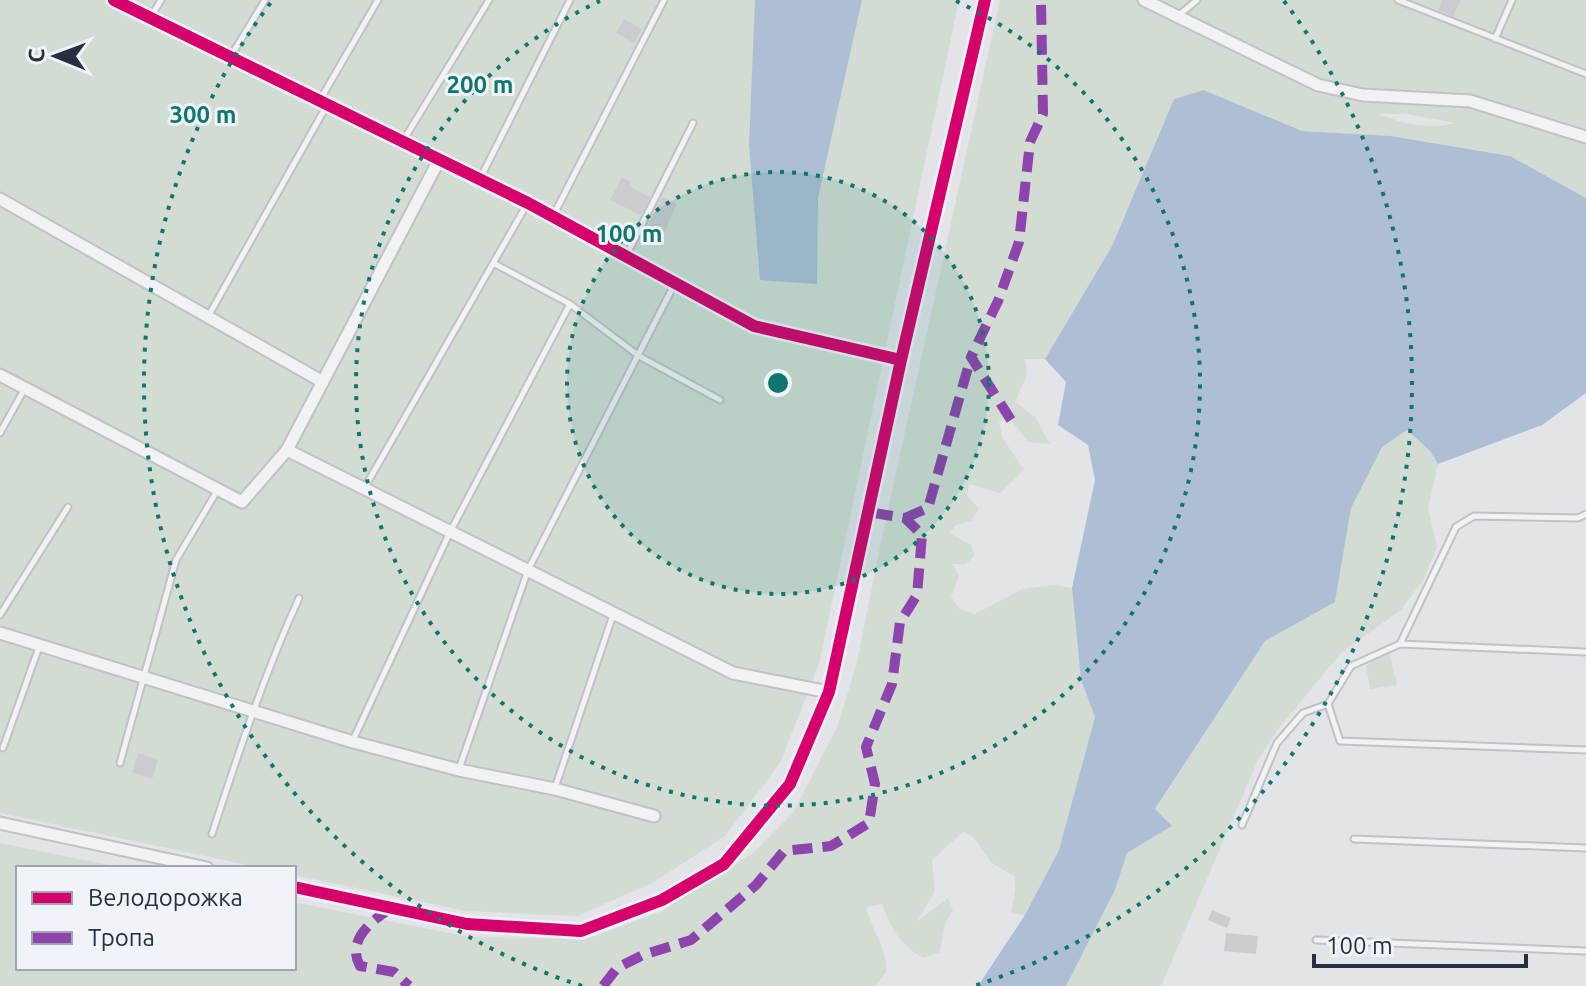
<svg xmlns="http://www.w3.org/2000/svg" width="1586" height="986" viewBox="0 0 1586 986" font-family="Ubuntu,sans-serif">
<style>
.green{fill:#d2dcd3;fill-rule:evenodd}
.water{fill:#aebed5}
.building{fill:#cbccd0}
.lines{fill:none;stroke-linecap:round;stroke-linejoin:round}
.lane-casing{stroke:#c0c2c6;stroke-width:9}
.street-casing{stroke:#c0c2c6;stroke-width:15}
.lane{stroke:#f2f2f4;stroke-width:5}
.street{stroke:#f2f2f4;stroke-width:11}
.quiet{stroke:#8e44ad;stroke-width:10;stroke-dasharray:20 10;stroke-linecap:butt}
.cycleway-casing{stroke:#f0f3f7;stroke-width:17}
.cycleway{stroke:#d6006c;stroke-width:12}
.ring{fill:none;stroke:#0f766e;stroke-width:4;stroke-dasharray:4 8}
.centre{fill:#0f766e;stroke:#f0f3f7;stroke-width:4}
.ring-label{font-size:24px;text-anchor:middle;font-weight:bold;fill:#0f766e;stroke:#f0f3f7;stroke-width:6;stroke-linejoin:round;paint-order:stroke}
</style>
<rect width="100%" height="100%" fill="#e2e4e8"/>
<path class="green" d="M 0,0 L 959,0 L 819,664 L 780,763 L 725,836 L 654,882 L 577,916 L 466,911 L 294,875 L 294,868 L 262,868 L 0,813 Z
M 1000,0 L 1586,0 L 1586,198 L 1510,156 L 1391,136 L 1302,131 L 1205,90 L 1174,99 L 1112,246 L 1045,359 L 1025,359 L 1027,375 L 1015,402 L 1035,417 L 1050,444 L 1028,442 L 1011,420 L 999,421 L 1002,437 L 1024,470 L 1000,493 L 969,484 L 967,495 L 979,509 L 971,521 L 956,525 L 950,533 L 971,545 L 975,555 L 966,564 L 952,564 L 959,576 L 951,597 L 960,609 L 975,614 L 1022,589 L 1055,585 L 1072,588 L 1081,680 L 1095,717 L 1059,850 L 1025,915 L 1011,913 L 1015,891 L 1015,877 L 992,863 L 973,837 L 963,832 L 932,860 L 935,891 L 916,922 L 948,898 L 953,910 L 945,924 L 940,952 L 923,958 C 899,944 892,930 882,904 L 866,907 C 872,931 888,949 886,973 L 874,986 L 0,986 L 0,843 L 123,868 L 18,868 L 18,968 L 294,968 L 294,902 L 469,937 L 586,939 L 660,912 L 754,852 L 793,813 L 838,725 L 857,662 L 882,537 ZM 1379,114 L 1407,114 L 1455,123 C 1429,130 1403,124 1379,114 Z
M 1406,430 L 1430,451 L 1438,464 L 1428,508 L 1437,547 L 1424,579 L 1401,610 L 1341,653 L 1278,729 L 1258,760 L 1161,986 L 1066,986 L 1115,890 L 1127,853 L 1172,826 L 1155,810 L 1265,641 L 1335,602 L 1351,508 L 1382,447 Z
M 1388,646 L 1397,685 L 1370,689 L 1366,666 Z"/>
<path class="water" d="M 755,0 L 862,0 L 818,198 L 817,284 L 760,280 L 749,145 Z
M 1204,90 L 1302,131 L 1391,136 L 1510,156 L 1586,198 L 1586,393 L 1542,425 L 1438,464 L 1430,451 L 1407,430 L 1382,447 L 1351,508 L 1335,602 L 1265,641 L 1155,809 L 1172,826 L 1127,853 L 1115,890 L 1066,986 L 978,986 L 1025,915 L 1059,850 L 1095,717 L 1081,680 L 1072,588 L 1095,480 L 1088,445 L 1058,425 L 1066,382 L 1045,359 L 1112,246 L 1174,99 Z"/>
<path class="building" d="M 1443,0 L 1461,0 L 1453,16 L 1438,10 Z
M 624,19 L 642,29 L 634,43 L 616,33 Z
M 622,177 L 631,182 L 629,186 L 650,197 L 641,215 L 610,200 Z
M 662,197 L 677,204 L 664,233 L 648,225 Z
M 138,753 L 158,760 L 152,779 L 132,772 Z
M 1212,910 L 1231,918 L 1227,928 L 1208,920 Z
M 1226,933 L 1258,936 L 1256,954 L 1224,951 Z"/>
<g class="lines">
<g class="lane-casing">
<path id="lane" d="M 1398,0 L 1586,74
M 1179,15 L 1197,0
M 151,17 L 161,0
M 1495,39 L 1512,0
M 231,56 L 265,0
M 320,100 L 378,0
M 403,141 L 489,0
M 480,179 L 570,0
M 553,216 L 664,0
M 626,256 L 693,123
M 495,264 L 570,304 L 639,356 L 720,400
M 209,315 L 327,105
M 0,433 L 25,388
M 365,487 L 527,204
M 0,615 L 68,507
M 1400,644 L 1586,652
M 1328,704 L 1351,666 L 1400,644 L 1456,527 L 1474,516 L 1578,518 L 1586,514
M 353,740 L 450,532 L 570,304
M 3,748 L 39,647
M 120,763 L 176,560 L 217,491
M 459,769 L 528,570 L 675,283
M 555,788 L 613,615
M 1242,825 L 1277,743 L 1303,713 L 1328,704 L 1340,741 L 1586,750
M 212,834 C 238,754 264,675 299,598
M 1354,839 L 1586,848
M 1316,940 L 1586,951"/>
</g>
<g class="street-casing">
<path id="street" d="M 114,0 L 528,203 L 754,326 L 901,360
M 1144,0 L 1318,85 L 1363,95 L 1470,101 L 1586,137
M 0,199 L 323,382
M 0,375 L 242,502 L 287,450 L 439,160
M 287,450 L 733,673 L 829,692
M 0,633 L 353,742 L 459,770 L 555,789 L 654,816
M 0,823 L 207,868
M 294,887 L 467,924 L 581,931 L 662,900 L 724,864 L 790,784 L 829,692 L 901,360 L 985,0"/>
</g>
<use href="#lane" class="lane"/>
<use href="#street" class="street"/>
<path class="quiet" d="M 1011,420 L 971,357 L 998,301 L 1019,242 L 1030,142 L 1043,114 L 1041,0
M 905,518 L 928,508 L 971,357
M 391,908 C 371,921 346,941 360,966 L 394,972 L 409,986
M 603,986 L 617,968 L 643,955 L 691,940 L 756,885 L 784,851 L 831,846 L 869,823 L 875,784 L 866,747 L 892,684 L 900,622 L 917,595 L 922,535 L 905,518 L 868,512"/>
<g class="cycleway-casing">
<path id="cycleway" d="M 114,0 L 528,203 L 754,326 L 901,360
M 294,887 L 467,924 L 581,931 L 662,900 L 724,864 L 790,784 L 829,692 L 901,360 L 985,0"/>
</g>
<use href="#cycleway" class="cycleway"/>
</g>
<circle cx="778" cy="383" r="211" fill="#0f766e" fill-opacity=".12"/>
<g class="ring">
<circle cx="778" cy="383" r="211"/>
<path d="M956 1A422 422 0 1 1 600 1"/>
<path d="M582 986A634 634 0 0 1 272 1M1284 1A634 634 0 0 1 974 986"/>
</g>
<circle cx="778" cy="383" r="12" class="centre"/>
<g class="ring-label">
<text x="480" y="93">200 m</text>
<text x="203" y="123">300 m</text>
<text x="629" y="242">100 m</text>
</g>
<rect x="16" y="866" width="280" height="104" fill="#f0f3f7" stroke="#a0a5af" stroke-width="2"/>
<rect x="32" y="892" width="40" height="12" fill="#d6006c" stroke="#a0a5af" stroke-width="2"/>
<text x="88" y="906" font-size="24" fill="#272f43">Велодорожка</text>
<rect x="32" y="932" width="40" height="12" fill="#8e44ad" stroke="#a0a5af" stroke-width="2"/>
<text x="88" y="946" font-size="24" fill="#272f43">Тропа</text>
<g transform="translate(56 56) rotate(271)" stroke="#f0f3f7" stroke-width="6" paint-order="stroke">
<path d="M0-6L14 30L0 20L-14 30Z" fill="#272f43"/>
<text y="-12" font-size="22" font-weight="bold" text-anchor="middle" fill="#272f43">С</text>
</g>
<path d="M1314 954v12h212v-12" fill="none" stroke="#272f43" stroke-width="4"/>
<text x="1326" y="954" font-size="24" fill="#272f43" stroke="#f0f3f7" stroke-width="6" paint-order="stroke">100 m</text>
</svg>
